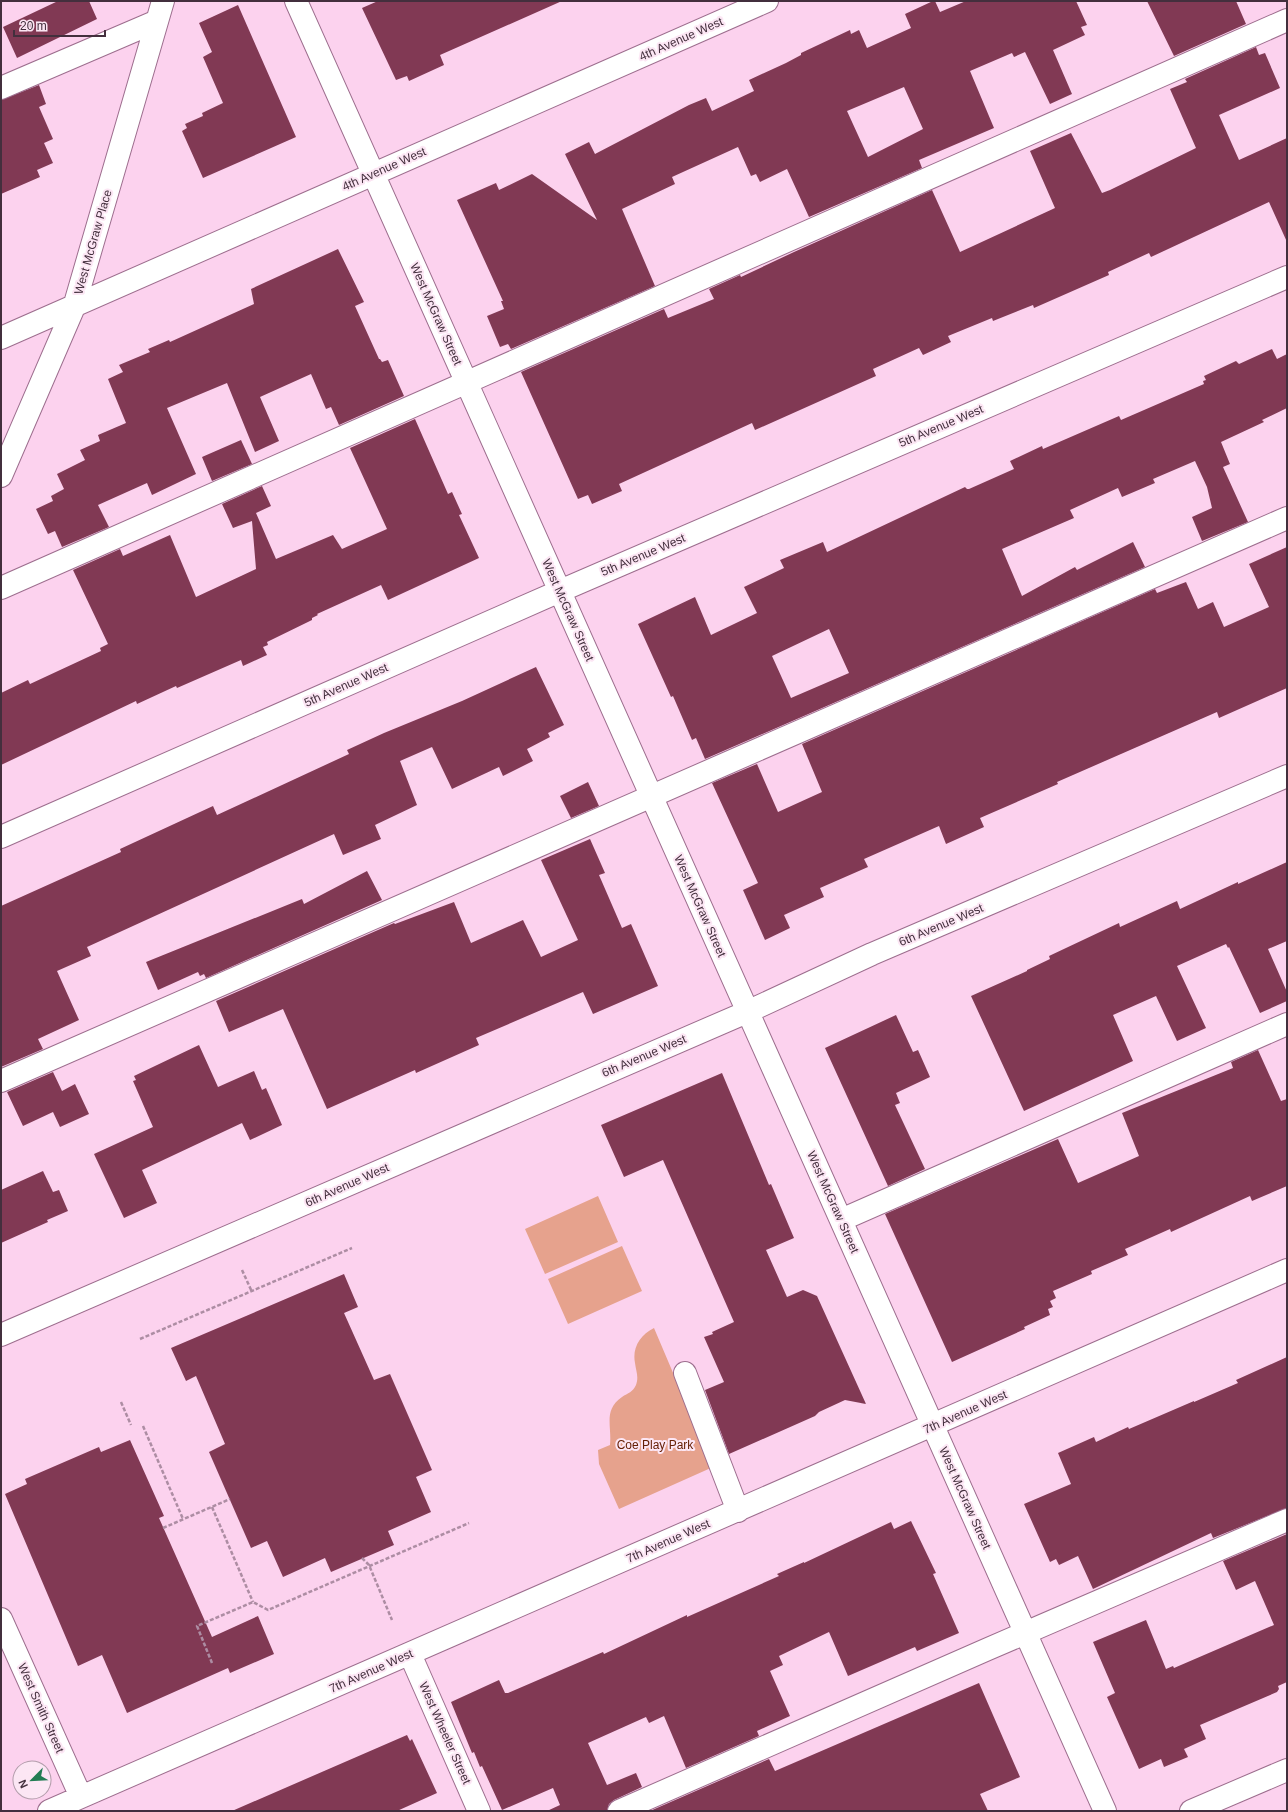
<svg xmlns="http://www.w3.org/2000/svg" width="1288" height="1812" viewBox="0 0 1288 1812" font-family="Helvetica,sans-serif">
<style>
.green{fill:#e6a28d}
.building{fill:#813954;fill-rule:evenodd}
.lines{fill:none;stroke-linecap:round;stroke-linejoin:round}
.minor-casing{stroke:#9d6e8e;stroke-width:24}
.path{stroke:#ad8da3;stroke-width:2.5;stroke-dasharray:4 2;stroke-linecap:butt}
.minor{stroke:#fff;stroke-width:22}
.labels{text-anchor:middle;stroke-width:4;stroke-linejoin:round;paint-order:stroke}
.street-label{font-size:12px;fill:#432f3d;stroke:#fce6f4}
.park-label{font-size:12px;fill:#662006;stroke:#fce6f4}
</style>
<rect width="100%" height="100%" fill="#fcd2ee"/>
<path class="green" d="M 598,1196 L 618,1242 L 545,1274 L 525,1229 Z
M 622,1246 L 642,1291 L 568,1324 L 548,1279 Z
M 654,1328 L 713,1467 L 619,1509 L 599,1464 L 598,1450 L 610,1445 C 612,1426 603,1410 622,1397 C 628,1393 633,1392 636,1385 C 639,1377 636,1371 635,1363 C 632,1348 640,1335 654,1328 Z"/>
<path class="building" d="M 58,1 L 89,1 L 97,19 L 17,58 L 3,27 Z
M 378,1 L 562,1 L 440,55 L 444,65 L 409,81 L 407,76 L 396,80 L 362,8 Z
M 933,1 L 935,1 L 940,12 L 966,1 L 1076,1 L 1087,25 L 1081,27 L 1085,35 L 1053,50 L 1072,94 L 1050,104 L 1025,52 L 1014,57 L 1012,53 L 970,71 L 994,128 L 919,160 L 922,168 L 809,217 L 787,169 L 760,182 L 756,174 L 751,176 L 738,147 L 672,177 L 675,184 L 622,209 L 655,286 L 511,349 L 508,344 L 500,347 L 487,316 L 504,309 L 501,301 L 503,301 L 457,200 L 496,183 L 499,190 L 532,174 L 597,220 L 565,154 L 589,142 L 595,154 L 689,105 L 706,98 L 712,111 L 754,91 L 749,80 L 786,63 L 801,55 L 801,53 L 850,30 L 851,34 L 859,30 L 867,48 L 911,28 L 905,14 ZM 904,87 L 923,129 L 868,157 L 847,111 Z
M 1147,1 L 1236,1 L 1246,24 L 1174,56 Z
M 238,5 L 296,137 L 203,178 L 182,131 L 187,128 L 185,124 L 203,116 L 202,113 L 223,103 L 203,57 L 212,52 L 199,23 Z
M 1256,47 L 1259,55 L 1265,53 L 1280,88 L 1219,115 L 1239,160 L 1287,138 L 1287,242 L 1269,202 L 1151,257 L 1149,253 L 1108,272 L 1109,275 L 1034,308 L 1033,305 L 993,321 L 992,318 L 948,336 L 951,342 L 923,355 L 919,348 L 873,369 L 876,376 L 755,430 L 752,423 L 619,484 L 622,491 L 592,504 L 588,495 L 578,499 L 521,372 L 664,309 L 668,318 L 714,299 L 709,289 L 740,275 L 741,277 L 794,252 L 932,190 L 960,252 L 1055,208 L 1030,151 L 1071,133 L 1102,193 L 1110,190 L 1196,148 L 1170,89 L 1187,82 L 1185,79 Z
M 39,85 L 46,104 L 39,107 L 53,139 L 44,143 L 53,163 L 37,170 L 40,177 L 1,194 L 1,100 Z
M 338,249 L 364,302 L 355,306 L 379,359 L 380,359 L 382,362 L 388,360 L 404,396 L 339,425 L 331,407 L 326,409 L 311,374 L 260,397 L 279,441 L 255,452 L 227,383 L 167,408 L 196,474 L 152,495 L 147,483 L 98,505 L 109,527 L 62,547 L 55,531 L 48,534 L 36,509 L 53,501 L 51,496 L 64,489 L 57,474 L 85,460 L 80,450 L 100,441 L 98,435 L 126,423 L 108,379 L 123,372 L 119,365 L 150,352 L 148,349 L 169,340 L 170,342 L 254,304 L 251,289 Z
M 1272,349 L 1277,359 L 1287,354 L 1287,408 L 1262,420 L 1264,422 L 1221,442 L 1230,464 L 1223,467 L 1248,522 L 1202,541 L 1192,517 L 1212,508 L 1207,487 L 1195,461 L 1153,479 L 1155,483 L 1122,497 L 1118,488 L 1070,510 L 1074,518 L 1002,549 L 1022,596 L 1075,567 L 1077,570 L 1133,542 L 1145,567 L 705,759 L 696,738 L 692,740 L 673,696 L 671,697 L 638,624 L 695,597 L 711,635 L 757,613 L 744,587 L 784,568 L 780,560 L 823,542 L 827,552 L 965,487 L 967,489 L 969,489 L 1014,469 L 1010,461 L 1042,446 L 1043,449 L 1119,416 L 1121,420 L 1204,384 L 1203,381 L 1206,380 L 1204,376 L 1236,361 L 1239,364 ZM 829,629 L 849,673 L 791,698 L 772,656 Z
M 415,419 L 448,494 L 452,492 L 462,514 L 459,515 L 479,558 L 388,600 L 381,585 L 317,614 L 318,615 L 312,618 L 312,620 L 267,642 L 268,645 L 263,647 L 267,655 L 243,666 L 241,660 L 177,688 L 176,686 L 137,704 L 136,701 L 1,765 L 1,693 L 28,680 L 30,684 L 101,651 L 100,648 L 108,644 L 73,570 L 120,549 L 123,556 L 170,535 L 196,597 L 256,569 L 252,521 L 233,528 L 222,504 L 262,486 L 271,506 L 256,513 L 276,559 L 333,535 L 342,549 L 387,529 L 350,448 Z
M 241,440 L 252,464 L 212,481 L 202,457 Z
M 1287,547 L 1287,688 L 1219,718 L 1217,712 L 1057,782 L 1058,784 L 980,818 L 984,827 L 946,844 L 939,826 L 864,859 L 868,867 L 820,888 L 824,897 L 784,915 L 790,928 L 765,940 L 743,890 L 758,883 L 712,783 L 757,764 L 778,812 L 822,792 L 802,744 L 1155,589 L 1157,593 L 1186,582 L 1198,609 L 1213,602 L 1224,627 L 1269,607 L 1249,564 Z
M 536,667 L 564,725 L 548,733 L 550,737 L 527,749 L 533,761 L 503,776 L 499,767 L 452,789 L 432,747 L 400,761 L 417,805 L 375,825 L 381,839 L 343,855 L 334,834 L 87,947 L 91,956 L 57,971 L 79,1020 L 38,1039 L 43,1049 L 1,1067 L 1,906 L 121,852 L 120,849 L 213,806 L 217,815 L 349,754 L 347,750 L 384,733 L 462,701 Z
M 588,782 L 599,806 L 571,818 L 560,796 Z
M 590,839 L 605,873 L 599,875 L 622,928 L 631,924 L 658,986 L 593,1014 L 583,992 L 476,1038 L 479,1045 L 416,1073 L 415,1070 L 327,1109 L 283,1009 L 229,1032 L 216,1001 L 394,923 L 395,924 L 454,902 L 471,943 L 523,920 L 541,957 L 578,940 L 541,860 Z
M 1287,862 L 1287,941 L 1268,949 L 1287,992 L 1287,1001 L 1260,1013 L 1229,947 L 1228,948 L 1226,944 L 1177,966 L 1206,1028 L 1177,1041 L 1156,996 L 1113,1015 L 1133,1061 L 1024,1111 L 971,996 L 1027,971 L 1027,970 L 1050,959 L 1049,956 L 1119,923 L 1120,927 L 1177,901 L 1180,909 L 1238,882 L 1238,884 Z
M 367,871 L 382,900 L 206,978 L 204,974 L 200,976 L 198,972 L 158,990 L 146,962 L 302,899 L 304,904 Z
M 896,1015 L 913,1052 L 918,1050 L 930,1077 L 896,1093 L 900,1103 L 895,1105 L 925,1169 L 888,1186 L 825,1048 Z
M 199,1045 L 218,1087 L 254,1071 L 262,1090 L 266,1088 L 282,1125 L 250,1140 L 242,1123 L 142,1170 L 157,1203 L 124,1218 L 94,1154 L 153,1127 L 133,1081 L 136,1080 L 134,1076 Z
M 1258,1050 L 1281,1101 L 1287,1099 L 1287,1186 L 1252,1201 L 1250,1196 L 1171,1232 L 1170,1229 L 1125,1249 L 1128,1255 L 1091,1271 L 1092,1274 L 1053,1291 L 1056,1298 L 1050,1301 L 1053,1307 L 1048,1309 L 1050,1315 L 1024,1327 L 1025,1329 L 952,1362 L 885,1214 L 1058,1139 L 1078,1183 L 1139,1156 L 1122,1113 L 1233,1068 L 1231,1062 Z
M 53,1072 L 62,1091 L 75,1084 L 89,1114 L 60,1127 L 53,1112 L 23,1126 L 7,1092 Z
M 722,1073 L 769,1185 L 771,1184 L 794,1238 L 766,1250 L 787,1297 L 803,1290 L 817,1296 L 866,1404 L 845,1400 L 819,1412 L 815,1416 L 729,1454 L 705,1390 L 724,1382 L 704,1337 L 713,1334 L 712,1332 L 734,1322 L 663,1160 L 624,1177 L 601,1125 Z
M 43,1171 L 53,1192 L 59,1190 L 68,1211 L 47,1220 L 48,1222 L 1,1243 L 1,1190 Z
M 344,1274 L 358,1307 L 344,1313 L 374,1380 L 390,1374 L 432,1470 L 416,1477 L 431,1512 L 388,1531 L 394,1545 L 331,1572 L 325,1558 L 283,1577 L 267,1541 L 251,1548 L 209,1452 L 225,1444 L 196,1376 L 186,1381 L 171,1348 Z
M 1287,1357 L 1287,1508 L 1213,1538 L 1211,1533 L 1093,1589 L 1078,1556 L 1059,1565 L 1056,1559 L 1050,1562 L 1024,1504 L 1071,1484 L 1058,1453 L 1094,1437 L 1096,1442 L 1128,1427 L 1129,1429 L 1194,1401 L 1194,1402 L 1238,1383 L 1236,1380 Z
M 130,1440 L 164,1516 L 159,1518 L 212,1637 L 258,1616 L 274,1654 L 230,1673 L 228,1668 L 127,1713 L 102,1655 L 78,1666 L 5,1494 L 27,1484 L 25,1479 L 99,1447 L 101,1452 Z
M 911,1521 L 936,1573 L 933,1574 L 959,1633 L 917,1651 L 915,1647 L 848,1676 L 829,1632 L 779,1656 L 783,1665 L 770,1671 L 790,1716 L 757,1731 L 759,1736 L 686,1768 L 664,1716 L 649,1723 L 646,1717 L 588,1743 L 607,1785 L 636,1773 L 642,1787 L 614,1800 L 609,1804 L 607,1811 L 547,1811 L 560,1805 L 553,1788 L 502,1810 L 482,1766 L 480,1767 L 474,1752 L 472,1753 L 451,1702 L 499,1680 L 505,1693 L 508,1693 L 603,1652 L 604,1654 L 687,1615 L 687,1617 L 779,1576 L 777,1574 L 804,1562 L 804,1563 L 891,1522 L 894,1529 Z
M 1287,1534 L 1287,1682 L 1278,1686 L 1279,1689 L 1277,1692 L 1200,1725 L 1206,1739 L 1184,1749 L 1188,1757 L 1164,1767 L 1161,1759 L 1139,1769 L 1107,1697 L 1115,1693 L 1093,1642 L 1146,1620 L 1166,1669 L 1173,1666 L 1174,1668 L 1274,1625 L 1255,1581 L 1236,1590 L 1223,1561 Z
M 979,1683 L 1020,1777 L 980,1794 L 988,1811 L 650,1811 L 769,1759 L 775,1771 Z
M 407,1735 L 410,1741 L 412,1739 L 437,1793 L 397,1811 L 232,1811 Z"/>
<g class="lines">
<g class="minor-casing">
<path id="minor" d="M 296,1 L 1105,1811
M 1,88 L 157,21
M 1,338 L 767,1
M 1,476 L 74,307 L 163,1
M 1,588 L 1287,20
M 1,837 L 560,591 L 1287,277
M 1,1081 L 1287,518
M 841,1220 L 1287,1024
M 1,1335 L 747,1012 L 872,954 L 1287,776
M 685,1373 L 738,1511
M 1,1619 L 81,1797
M 410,1654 L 479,1811
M 49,1811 L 1287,1270
M 619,1811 L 988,1649 L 1287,1520
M 1191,1811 L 1287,1770"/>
</g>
<path class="path" d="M 242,1270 L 252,1292
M 140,1339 L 352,1248
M 121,1402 L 131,1425
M 143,1426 L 183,1519
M 212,1507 L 253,1602
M 163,1528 L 230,1499
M 362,1558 L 369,1565 L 392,1620
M 212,1663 L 197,1626 L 253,1602 L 268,1610 L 469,1523"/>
<use href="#minor" class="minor"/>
</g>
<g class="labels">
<g class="street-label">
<text transform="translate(681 39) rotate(-24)" y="4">4th Avenue West</text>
<text transform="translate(384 169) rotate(-24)" y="4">4th Avenue West</text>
<text transform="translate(93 242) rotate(-74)" y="4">West McGraw Place</text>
<text transform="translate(436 314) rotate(66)" y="4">West McGraw Street</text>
<text transform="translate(941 426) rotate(-23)" y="4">5th Avenue West</text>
<text transform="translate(643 555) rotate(-23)" y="4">5th Avenue West</text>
<text transform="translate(568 610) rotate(66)" y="4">West McGraw Street</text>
<text transform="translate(346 685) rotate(-24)" y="4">5th Avenue West</text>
<text transform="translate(700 906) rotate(66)" y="4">West McGraw Street</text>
<text transform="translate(941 925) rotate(-23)" y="4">6th Avenue West</text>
<text transform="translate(644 1056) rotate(-23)" y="4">6th Avenue West</text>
<text transform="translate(347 1185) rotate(-24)" y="4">6th Avenue West</text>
<text transform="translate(833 1202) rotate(66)" y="4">West McGraw Street</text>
<text transform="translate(965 1412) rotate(-24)" y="4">7th Avenue West</text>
<text transform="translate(965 1498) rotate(66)" y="4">West McGraw Street</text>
<text transform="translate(668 1541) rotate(-24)" y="4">7th Avenue West</text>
<text transform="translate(371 1671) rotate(-24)" y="4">7th Avenue West</text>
<text transform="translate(41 1708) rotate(66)" y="4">West Smith Street</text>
<text transform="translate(445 1733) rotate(66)" y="4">West Wheeler Street</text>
</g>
<g class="park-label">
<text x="655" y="1449">Coe Play Park</text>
</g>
</g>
<rect width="1288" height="1812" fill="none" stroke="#432f3d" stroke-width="4"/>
<g transform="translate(32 1780) rotate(246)"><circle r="19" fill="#fce6f4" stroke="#b29dab"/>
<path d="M0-3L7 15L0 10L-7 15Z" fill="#227d53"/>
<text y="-6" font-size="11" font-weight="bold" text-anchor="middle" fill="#432f3d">N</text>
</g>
<path d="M14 30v6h91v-6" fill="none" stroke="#432f3d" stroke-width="2"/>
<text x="20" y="30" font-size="12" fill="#432f3d" stroke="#fce6f4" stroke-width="3" paint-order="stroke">20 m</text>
</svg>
